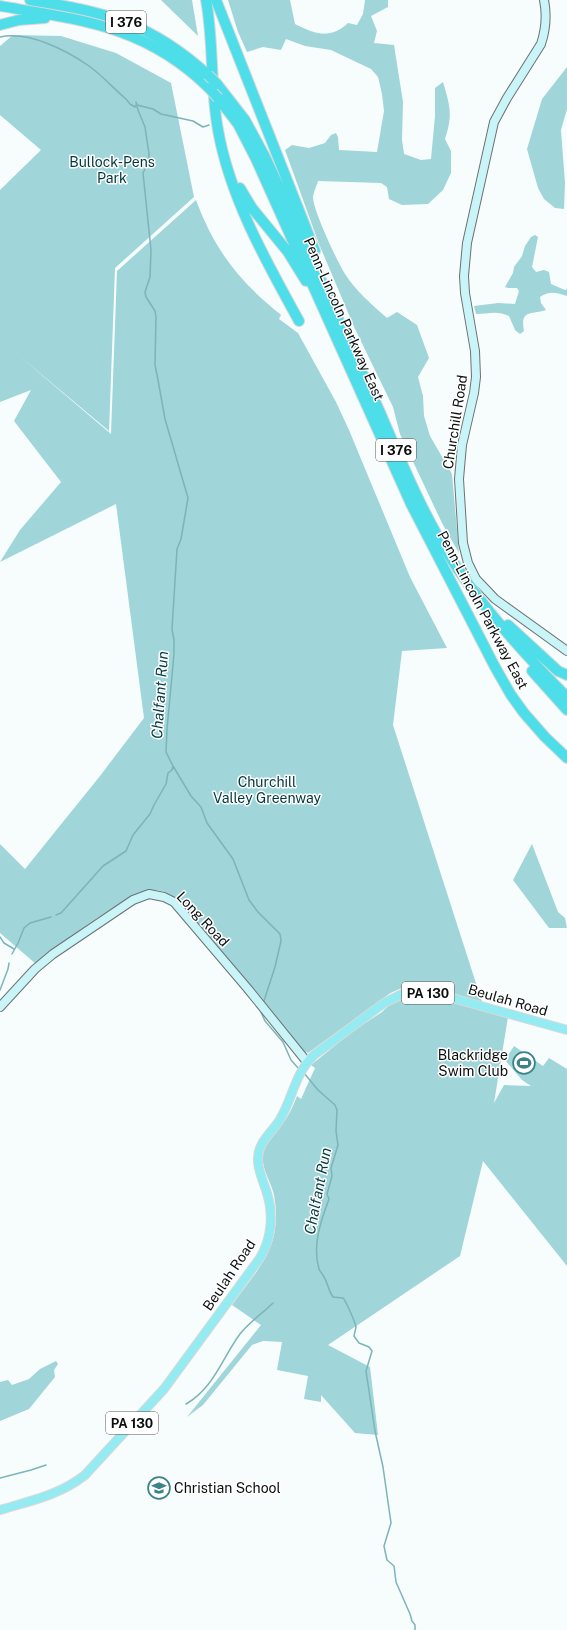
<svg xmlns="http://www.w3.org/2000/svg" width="567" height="1630" viewBox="0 0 567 1630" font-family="'Public Sans',sans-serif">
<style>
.green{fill:#a0d5d9}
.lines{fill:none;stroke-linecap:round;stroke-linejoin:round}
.stream{stroke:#7cb4b8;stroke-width:1.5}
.secondary-casing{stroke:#6d7172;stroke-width:10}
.primary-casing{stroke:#d8d8d8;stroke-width:10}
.highway-casing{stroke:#d8d8d8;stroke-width:12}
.secondary{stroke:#caf5f8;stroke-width:8}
.primary{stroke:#95ebf2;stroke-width:8}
.highway{stroke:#4edee9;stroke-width:10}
.highway-bridge-casing{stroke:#d8d8d8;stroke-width:12;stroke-linecap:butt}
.highway-bridge{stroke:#4edee9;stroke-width:10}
.labels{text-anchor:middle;stroke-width:3;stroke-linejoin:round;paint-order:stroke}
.shield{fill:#fff;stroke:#555656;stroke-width:1}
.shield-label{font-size:13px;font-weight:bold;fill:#0c0e0e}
.park-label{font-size:14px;fill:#00373b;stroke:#fff}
.street-label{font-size:14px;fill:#0c0e0e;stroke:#fff}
.poi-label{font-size:14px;fill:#0c0e0e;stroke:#fff;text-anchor:end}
.water-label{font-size:15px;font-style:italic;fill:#033a3e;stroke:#fff}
</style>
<rect width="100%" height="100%" fill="#f7fdfd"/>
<path class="green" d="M 161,0 L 192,0 L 198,36 Z
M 228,0 L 290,0 L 295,24 C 315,34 330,40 348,23 L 357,25 L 363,14 L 365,0 L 388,0 L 388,7 L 371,16 L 377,31 L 374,43 L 394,45 L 403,102 L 402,140 L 404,154 L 421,160 L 431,159 L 435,116 L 435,88 L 443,82 C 450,106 453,115 445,139 L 451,151 L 451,173 L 443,190 L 428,204 L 402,205 L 389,199 L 387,187 L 381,183 L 318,181 C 317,185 313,193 313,198 C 314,212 337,261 345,274 C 356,291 372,305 387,318 L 397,312 L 417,325 L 429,358 L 418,377 L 423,396 L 424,416 L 430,436 L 452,474 L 459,553 L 442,523 L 400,434 L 393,407 L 355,329 L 319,244 L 285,150 L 292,145 L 309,148 L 325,143 L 331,135 L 336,133 L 338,137 L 339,150 L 377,152 L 384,111 L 382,94 L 378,77 L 371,69 L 331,50 L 305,46 L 286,39 L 281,50 L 263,47 L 247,52 L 238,32 Z
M 13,35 L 61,36 L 116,53 L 171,83 L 194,197 L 115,268 L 109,431 L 17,354 L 111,434 L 117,271 L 196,200 C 215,251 239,281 281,315 L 279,319 L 298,333 L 336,402 L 349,430 L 410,577 L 447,648 L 402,651 L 393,725 L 482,1002 C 458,995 429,984 403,988 C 398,989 393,992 389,994 L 308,1053 L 301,1050 L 253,988 L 178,900 C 170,894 164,890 153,890 C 131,890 70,938 49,952 L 36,964 L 0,933 L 0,844 L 25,869 L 100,776 L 144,718 L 116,504 L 0,562 L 20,530 L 61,482 L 14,421 L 31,390 L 0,402 L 0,190 L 41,150 L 0,115 L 0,46 Z
M 567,67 L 567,109 L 561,130 L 565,183 L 564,209 L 555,208 L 544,199 L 538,188 L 527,149 L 542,99 Z
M 535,235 L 538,237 L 532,267 L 536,272 L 544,270 L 549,272 L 551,284 L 565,290 L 567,289 L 567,296 C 557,293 550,290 540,297 L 541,303 L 546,310 C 531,315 520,309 524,331 L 520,334 L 515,330 L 509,316 C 497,310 488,314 476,314 L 474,306 L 498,303 L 515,304 L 519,291 L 517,288 L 508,288 L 505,287 L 513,273 L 514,267 L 522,256 L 525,246 L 531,237 Z
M 532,844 L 558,912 L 565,918 L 567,928 L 549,928 L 513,880 Z
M 414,996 L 441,999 L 508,1017 L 494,1103 L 504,1085 L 531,1086 L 522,1080 L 505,1060 L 514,1046 L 543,1066 L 549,1058 L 567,1069 L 567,1266 L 483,1161 L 460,1256 L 328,1345 L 370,1367 L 378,1435 L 355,1433 L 321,1395 L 321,1402 L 304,1399 L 308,1376 L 277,1370 L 282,1342 L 263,1341 L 252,1345 L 203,1405 L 187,1417 L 261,1325 L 232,1305 C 260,1266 283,1247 274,1195 C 271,1181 261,1169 263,1154 C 265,1143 275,1135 281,1126 C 288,1117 293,1107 297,1096 L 301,1099 L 315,1068 L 311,1065 L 353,1031 L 382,1012 L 389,1005 L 404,999 Z
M 56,1361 L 58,1364 L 54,1370 L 55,1377 L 29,1409 L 0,1421 L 0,1382 L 8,1380 L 12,1385 L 29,1379 L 40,1369 Z"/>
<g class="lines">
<path class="stream" d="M 0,37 C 29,31 66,50 89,66 C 103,76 114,89 126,99 L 130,104 L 135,107 L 136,105
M 136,102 L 138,110 L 145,127 L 149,154 L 149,161 L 143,173 L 151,250 L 150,277 L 145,292 L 146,297 L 155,311 L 156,317 L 155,365 L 158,380 L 165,419 L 188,498 L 181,539 L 177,549 L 172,629 L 174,640 L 174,654 L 167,729 L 166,752 L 173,766 L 191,796 L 201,807 L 207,823 L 233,859 L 249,900 L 258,912 L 280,934 L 281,941 L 275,967 L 263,1004
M 137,105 L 153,109 L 161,114 L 193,121 L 203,127 L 209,125
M 56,915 L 61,913 L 103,866 L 126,851 L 133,835 L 150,814 L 154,805 L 166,784 L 168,773 L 172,770 L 173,766
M 0,937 L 4,943 L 14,949
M 12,954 L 18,943 L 24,928 L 30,923 L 51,917
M 0,990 L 8,969 L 9,963
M 261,1009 L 261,1012 L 265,1021 L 283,1042 L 291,1060 L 299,1069
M 304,1073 L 318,1090 L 335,1105 L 337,1110 L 336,1131 L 338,1145 L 331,1168 L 332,1176 L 327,1194 L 329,1199 C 321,1220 312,1246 319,1269 C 320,1272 323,1274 324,1277 C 328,1283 328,1290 333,1297 L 343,1298 C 346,1301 355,1322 356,1327 L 354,1336 L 359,1343 L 369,1347 L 372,1351 L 366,1371 L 375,1431 L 383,1467 L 391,1523 L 384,1546 L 385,1551 L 387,1560 L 394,1566 L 396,1582 L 410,1614 L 412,1621 L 415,1625 L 415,1630
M 186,1404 C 214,1388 222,1358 240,1334 C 249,1322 262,1314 273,1303
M 0,1478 L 31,1470 L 46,1465"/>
<g class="secondary-casing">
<path id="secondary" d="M 544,0 C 547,15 546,29 541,44 L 507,98 L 494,122 L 467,243 L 464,276 L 465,293 L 475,351 L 476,377 L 474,393 L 462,445 L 459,479 L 463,543 L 468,563 L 476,579 L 495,599 L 567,651
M 0,1007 L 35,969 L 53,954 L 133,900 L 149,894 L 164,897 L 174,902 L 248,989 L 307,1062"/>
</g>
<g class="primary-casing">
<path id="primary" d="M 0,1510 C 30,1501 60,1495 85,1475 L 164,1389 L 260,1258 C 272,1238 274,1213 266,1190 C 263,1181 257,1168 258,1158 C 258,1143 271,1133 279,1121 C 293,1099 294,1074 314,1055 L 384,1003 L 402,994 L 423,992 L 456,999 L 567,1030"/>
</g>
<g class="highway-casing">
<path id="highway" d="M 30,0 C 105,12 150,22 208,75
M 206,0 C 214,43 210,87 218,130 C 230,198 266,261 299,321
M 216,0 L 315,251
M 0,6 C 82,20 146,26 209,88
M 0,25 L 19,20 L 45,18
M 217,84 L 245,120 L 264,155 C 304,239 340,325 379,410 C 401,461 422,513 452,560 C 484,610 525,655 567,697
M 218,98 L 238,124 L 256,159 L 411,504 L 495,667 L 511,695 L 524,713 L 545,737 L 567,758
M 240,188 L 252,208 L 288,252 L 306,281
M 508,625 L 558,671 L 567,675
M 532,671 L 567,710"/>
</g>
<use href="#secondary" class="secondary"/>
<use href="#primary" class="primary"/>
<use href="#highway" class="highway"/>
<g class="highway-bridge-casing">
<path id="highway-bridge" d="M 208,75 L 217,84
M 209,88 L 218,98"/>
</g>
<use href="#highway-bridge" class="highway-bridge"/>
</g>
<defs>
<g id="stadium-ring" transform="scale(1.15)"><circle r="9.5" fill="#fff" stroke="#3b8389" stroke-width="1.5"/><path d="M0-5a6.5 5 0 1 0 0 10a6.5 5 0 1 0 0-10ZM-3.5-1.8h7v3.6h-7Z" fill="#3b8389"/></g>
<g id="school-ring" transform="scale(1.15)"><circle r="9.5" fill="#fff" stroke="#3b8389" stroke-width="1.5"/><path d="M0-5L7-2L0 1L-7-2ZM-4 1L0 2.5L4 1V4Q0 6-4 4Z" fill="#3b8389"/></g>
</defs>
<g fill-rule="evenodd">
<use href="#stadium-ring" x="524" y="1063"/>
<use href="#school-ring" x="159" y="1488"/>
</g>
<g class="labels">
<g class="shield">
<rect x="106" y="11" width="40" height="22" rx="3"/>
<rect x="376" y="439" width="40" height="22" rx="3"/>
<rect x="402" y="982" width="52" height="22" rx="3"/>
<rect x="106" y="1412" width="52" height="22" rx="3"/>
</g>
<g class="shield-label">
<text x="126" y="27">I 376</text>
<text x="396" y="455">I 376</text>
<text x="428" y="998">PA 130</text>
<text x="132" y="1428">PA 130</text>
</g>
<g class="park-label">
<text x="112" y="167">Bullock-Pens<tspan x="112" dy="16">Park</tspan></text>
<text x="267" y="787">Churchill<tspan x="267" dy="16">Valley Greenway</tspan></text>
</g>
<g class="street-label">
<text transform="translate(344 319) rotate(66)" y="5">Penn-Lincoln Parkway East</text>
<text transform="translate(455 422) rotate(-81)" y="5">Churchill Road</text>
<text transform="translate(483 610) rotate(62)" y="5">Penn-Lincoln Parkway East</text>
<text transform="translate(203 919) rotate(47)" y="5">Long Road</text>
<text transform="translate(508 1000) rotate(16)" y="5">Beulah Road</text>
<text transform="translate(229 1275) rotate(-56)" y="5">Beulah Road</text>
</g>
<g class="poi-label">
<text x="508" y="1060">Blackridge<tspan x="508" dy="16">Swim Club</tspan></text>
<text x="174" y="1493" text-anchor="start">Christian School</text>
</g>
<g class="water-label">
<text transform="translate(160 695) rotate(-86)" y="5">Chalfant Run</text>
<text transform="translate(318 1191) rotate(-79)" y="5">Chalfant Run</text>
</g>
</g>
</svg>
